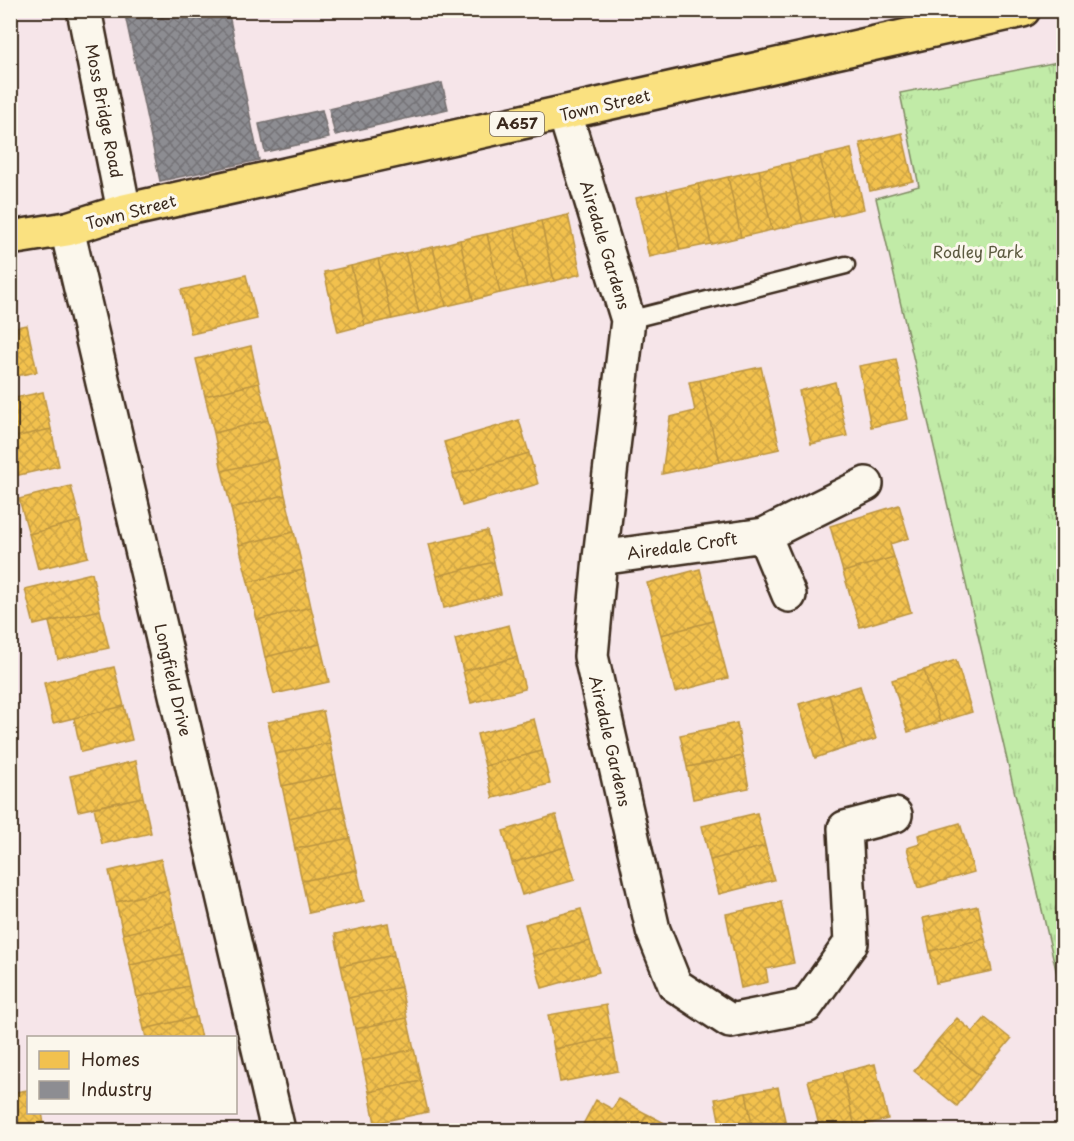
<svg xmlns="http://www.w3.org/2000/svg" width="1074" height="1141" viewBox="0 0 1074 1141" font-family="'Playpen Sans',sans-serif">
<style>
.park{fill:url(#park-tufts);stroke:#7e8a62;stroke-width:1.5}
.homes{fill:url(#homes-cross-hatch);stroke:#bb9440;stroke-width:1.5}
.industry{fill:url(#industry-cross-hatch);stroke:#746f6f;stroke-width:1.5}
.lines{fill:none;stroke-linecap:round;stroke-linejoin:round}
.lane-casing{stroke:#3b2a1e;stroke-width:21}
.street-casing{stroke:#3b2a1e;stroke-width:38}
.primary-casing{stroke:#3b2a1e;stroke-width:38}
.lane{stroke:#fbf7ec;stroke-width:16}
.street{stroke:#fbf7ec;stroke-width:33}
.primary{stroke:#fae180;stroke-width:33}
.labels{text-anchor:middle;stroke-width:6;stroke-linejoin:round;paint-order:stroke}
.shield{fill:#fbf7ec;stroke:#75685c;stroke-width:1.5}
.shield-label{font-size:15px;font-weight:bold;fill:#3b2a1e}
.street-label{font-size:16px;fill:#3b2a1e;stroke:#fbf7ec}
.park-label{font-size:16px;fill:#5c5a40;stroke:#fbf7ec}
</style>
<defs>
<pattern id="park-tufts" width="24" height="20" patternUnits="userSpaceOnUse" patternTransform="scale(1.5)"><rect width="24" height="20" fill="#c1eba7"/><path d="M3 7l-1-3M5 7V3M7 7l1-3M15 17l-1-3M17 17v-4M19 17l1-3" fill="none" stroke="#a7ca8f"/></pattern>
<pattern id="homes-cross-hatch" width="8" height="8" patternUnits="userSpaceOnUse" patternTransform="scale(1.5)"><rect width="8" height="8" fill="#f2c14e"/><path d="M0 0l8 8M0 8l8-8" fill="none" stroke="#d0a644"/></pattern>
<pattern id="industry-cross-hatch" width="8" height="8" patternUnits="userSpaceOnUse" patternTransform="scale(1.5)"><rect width="8" height="8" fill="#8d8d92"/><path d="M0 0l8 8M0 8l8-8" fill="none" stroke="#747377"/></pattern>
</defs>
<rect width="100%" height="100%" fill="#f6e5e9"/>
<filter id="ink" filterUnits="userSpaceOnUse"><feTurbulence type="fractalNoise" baseFrequency=".0167" numOctaves="2"/><feDisplacementMap in="SourceGraphic" scale="12" xChannelSelector="R" yChannelSelector="G"/><feConvolveMatrix kernelMatrix="1 2 1 2 8 2 1 2 1" color-interpolation-filters="sRGB"/></filter>
<g filter="url(#ink)">
<path class="park" d="M 1063,61 L 1064,61 L 1063,1000 L 876,198 L 919,186 L 900,93 Z"/>
<path class="homes" d="M 902,133 L 913,181 L 870,191 L 860,143 Z
M 851,149 L 864,209 L 833,216 L 820,156 Z
M 820,156 L 833,216 L 803,223 L 789,163 Z
M 789,163 L 803,223 L 772,230 L 759,170 Z
M 759,170 L 772,230 L 741,237 L 728,177 Z
M 728,177 L 741,237 L 711,244 L 698,184 Z
M 698,184 L 711,244 L 680,250 L 667,191 Z
M 667,191 L 680,250 L 649,257 L 636,198 Z
M 568,215 L 581,274 L 554,281 L 541,221 Z
M 541,221 L 554,281 L 527,287 L 514,228 Z
M 514,228 L 527,287 L 500,293 L 487,234 Z
M 487,234 L 500,293 L 473,300 L 460,240 Z
M 460,240 L 473,300 L 446,306 L 433,247 Z
M 433,247 L 446,306 L 419,313 L 405,253 Z
M 405,253 L 419,313 L 392,319 L 378,259 Z
M 378,259 L 392,319 L 365,325 L 351,266 Z
M 351,266 L 365,325 L 338,332 L 324,272 Z
M 246,275 L 257,319 L 191,334 L 181,290 Z
M 27,325 L 37,372 L 10,377 L 10,328 Z
M 251,346 L 259,383 L 205,396 L 196,359 Z
M 896,359 L 908,419 L 871,427 L 859,366 Z
M 761,367 L 780,449 L 720,462 L 700,380 Z
M 700,380 L 720,462 L 662,474 L 670,417 L 695,411 L 689,382 Z
M 835,382 L 847,436 L 811,444 L 799,391 Z
M 259,383 L 268,420 L 214,433 L 205,396 Z
M 43,392 L 51,429 L 10,438 L 10,399 Z
M 268,420 L 277,458 L 222,471 L 214,433 Z
M 519,420 L 529,453 L 453,475 L 444,442 Z
M 51,429 L 59,466 L 10,477 L 10,438 Z
M 529,453 L 538,484 L 462,506 L 453,475 Z
M 277,458 L 285,495 L 231,508 L 222,471 Z
M 71,486 L 80,521 L 29,534 L 19,499 Z
M 285,495 L 294,532 L 239,545 L 231,508 Z
M 899,505 L 909,538 L 890,544 L 894,557 L 843,572 L 830,526 Z
M 80,521 L 88,557 L 38,569 L 29,534 Z
M 487,531 L 494,562 L 437,576 L 429,544 Z
M 294,532 L 303,570 L 248,582 L 239,545 Z
M 894,557 L 911,612 L 860,627 L 843,572 Z
M 494,562 L 501,594 L 444,608 L 437,576 Z
M 700,569 L 713,621 L 661,635 L 647,583 Z
M 303,570 L 311,607 L 257,620 L 248,582 Z
M 92,573 L 100,610 L 34,625 L 25,589 Z
M 311,607 L 320,644 L 265,657 L 257,620 Z
M 100,610 L 109,648 L 58,659 L 49,622 Z
M 713,621 L 728,678 L 675,692 L 661,635 Z
M 509,625 L 517,657 L 463,671 L 455,639 Z
M 320,644 L 329,682 L 274,694 L 265,657 Z
M 517,657 L 525,689 L 471,703 L 463,671 Z
M 956,660 L 972,712 L 940,722 L 924,670 Z
M 114,667 L 124,706 L 53,723 L 44,683 Z
M 924,670 L 940,722 L 908,732 L 892,680 Z
M 860,686 L 876,739 L 845,748 L 829,695 Z
M 829,695 L 845,748 L 815,758 L 799,704 Z
M 124,706 L 132,740 L 81,752 L 74,718 Z
M 323,711 L 330,743 L 275,754 L 268,722 Z
M 534,719 L 542,751 L 485,766 L 477,734 Z
M 737,723 L 743,756 L 687,767 L 680,735 Z
M 330,743 L 336,774 L 282,786 L 275,754 Z
M 542,751 L 550,784 L 493,798 L 485,766 Z
M 743,756 L 749,788 L 693,799 L 687,767 Z
M 136,761 L 143,797 L 78,811 L 70,776 Z
M 336,774 L 343,806 L 289,818 L 282,786 Z
M 143,797 L 151,833 L 102,844 L 94,807 Z
M 343,806 L 350,838 L 295,849 L 289,818 Z
M 757,813 L 765,846 L 710,860 L 702,826 Z
M 556,815 L 565,847 L 512,863 L 503,831 Z
M 960,823 L 974,872 L 918,888 L 907,848 L 920,844 L 918,835 Z
M 350,838 L 357,870 L 302,881 L 295,849 Z
M 765,846 L 774,880 L 719,894 L 710,860 Z
M 565,847 L 575,880 L 522,895 L 512,863 Z
M 161,859 L 168,890 L 116,902 L 109,871 Z
M 357,870 L 364,901 L 309,913 L 302,881 Z
M 168,890 L 175,922 L 123,934 L 116,902 Z
M 781,902 L 794,963 L 766,969 L 768,982 L 741,988 L 726,914 Z
M 978,906 L 985,939 L 930,951 L 923,918 Z
M 581,909 L 590,941 L 533,956 L 525,924 Z
M 175,922 L 182,954 L 130,965 L 123,934 Z
M 388,923 L 394,955 L 341,966 L 335,934 Z
M 985,939 L 992,971 L 936,983 L 930,951 Z
M 590,941 L 599,972 L 542,988 L 533,956 Z
M 182,954 L 189,986 L 137,997 L 130,965 Z
M 394,955 L 401,987 L 348,998 L 341,966 Z
M 189,986 L 196,1017 L 144,1029 L 137,997 Z
M 401,987 L 407,1018 L 355,1029 L 348,998 Z
M 606,1005 L 612,1038 L 554,1049 L 548,1015 Z
M 196,1017 L 201,1038 L 146,1038 L 144,1029 Z
M 407,1018 L 414,1049 L 362,1061 L 355,1029 Z
M 957,1018 L 973,1032 L 985,1018 L 1011,1039 L 980,1076 L 937,1041 Z
M 612,1038 L 618,1071 L 560,1082 L 554,1049 Z
M 937,1041 L 980,1076 L 957,1106 L 914,1071 Z
M 414,1049 L 421,1081 L 369,1092 L 362,1061 Z
M 875,1064 L 888,1119 L 855,1127 L 842,1072 Z
M 842,1072 L 855,1127 L 841,1130 L 820,1130 L 808,1080 Z
M 421,1081 L 428,1112 L 375,1123 L 369,1092 Z
M 778,1087 L 787,1130 L 753,1130 L 746,1093 Z
M 28,1090 L 28,1112 L 42,1112 L 45,1130 L 10,1130 L 10,1093 Z
M 746,1093 L 753,1130 L 721,1130 L 715,1099 Z
M 619,1099 L 647,1114 L 638,1130 L 580,1130 L 596,1100 L 612,1109 Z
M 647,1114 L 678,1130 L 638,1130 Z"/>
<path class="industry" d="M 124,10 L 228,10 L 259,160 L 160,181 Z
M 442,83 L 448,109 L 335,135 L 329,109 Z
M 322,110 L 329,138 L 265,152 L 259,124 Z"/>
<g class="lines">
<g class="lane-casing">
<path id="lane" d="M 628,320 L 846,265"/>
</g>
<g class="street-casing">
<path id="street" d="M 84,10 L 124,211
M 565,114 L 628,320 L 600,558 L 591,656 L 653,930 L 675,985 L 730,1021 L 806,1006 L 851,943 L 845,828 L 895,815
M 67,229 L 278,1130
M 764,535 L 789,595
M 600,558 L 764,535 L 866,484"/>
</g>
<g class="primary-casing">
<path id="primary" d="M 10,238 L 67,229 L 124,211 L 1023,10"/>
</g>
<use href="#lane" class="lane"/>
<use href="#street" class="street"/>
<use href="#primary" class="primary"/>
</g>
</g>
<g class="labels">
<rect class="shield" x="490" y="112" width="54" height="24" rx="4.5"/>
<g class="shield-label">
<text x="517" y="129">A657</text>
</g>
<g class="street-label">
<text transform="translate(605 105) rotate(-13)" y="6">Town Street</text>
<text transform="translate(104 111) rotate(79)" y="6">Moss Bridge Road</text>
<text transform="translate(131 212) rotate(-15)" y="6">Town Street</text>
<text transform="translate(605 245) rotate(73)" y="6">Airedale Gardens</text>
<text transform="translate(682 546) rotate(-8)" y="6">Airedale Croft</text>
<text transform="translate(173 680) rotate(77)" y="6">Longfield Drive</text>
<text transform="translate(610 741) rotate(77)" y="6">Airedale Gardens</text>
</g>
<g class="park-label">
<text x="978" y="258">Rodley Park</text>
</g>
</g>
<rect width="1074" height="1141" fill="none" stroke="#fbf7ec" stroke-width="36"/>
<rect x="18" y="18" width="1038" height="1105" fill="none" stroke="#3b2a1e" stroke-width="2" filter="url(#ink)"/>
<rect x="27" y="1036" width="210" height="78" fill="#fbf7ec" stroke="#aea59a" stroke-width="1.5"/>
<rect x="39" y="1051" width="30" height="18" fill="#f2c14e" stroke="#aea59a" stroke-width="1.5"/>
<text x="81" y="1066" font-size="18" fill="#3b2a1e">Homes</text>
<rect x="39" y="1081" width="30" height="18" fill="#8d8d92" stroke="#aea59a" stroke-width="1.5"/>
<text x="81" y="1096" font-size="18" fill="#3b2a1e">Industry</text>
</svg>
